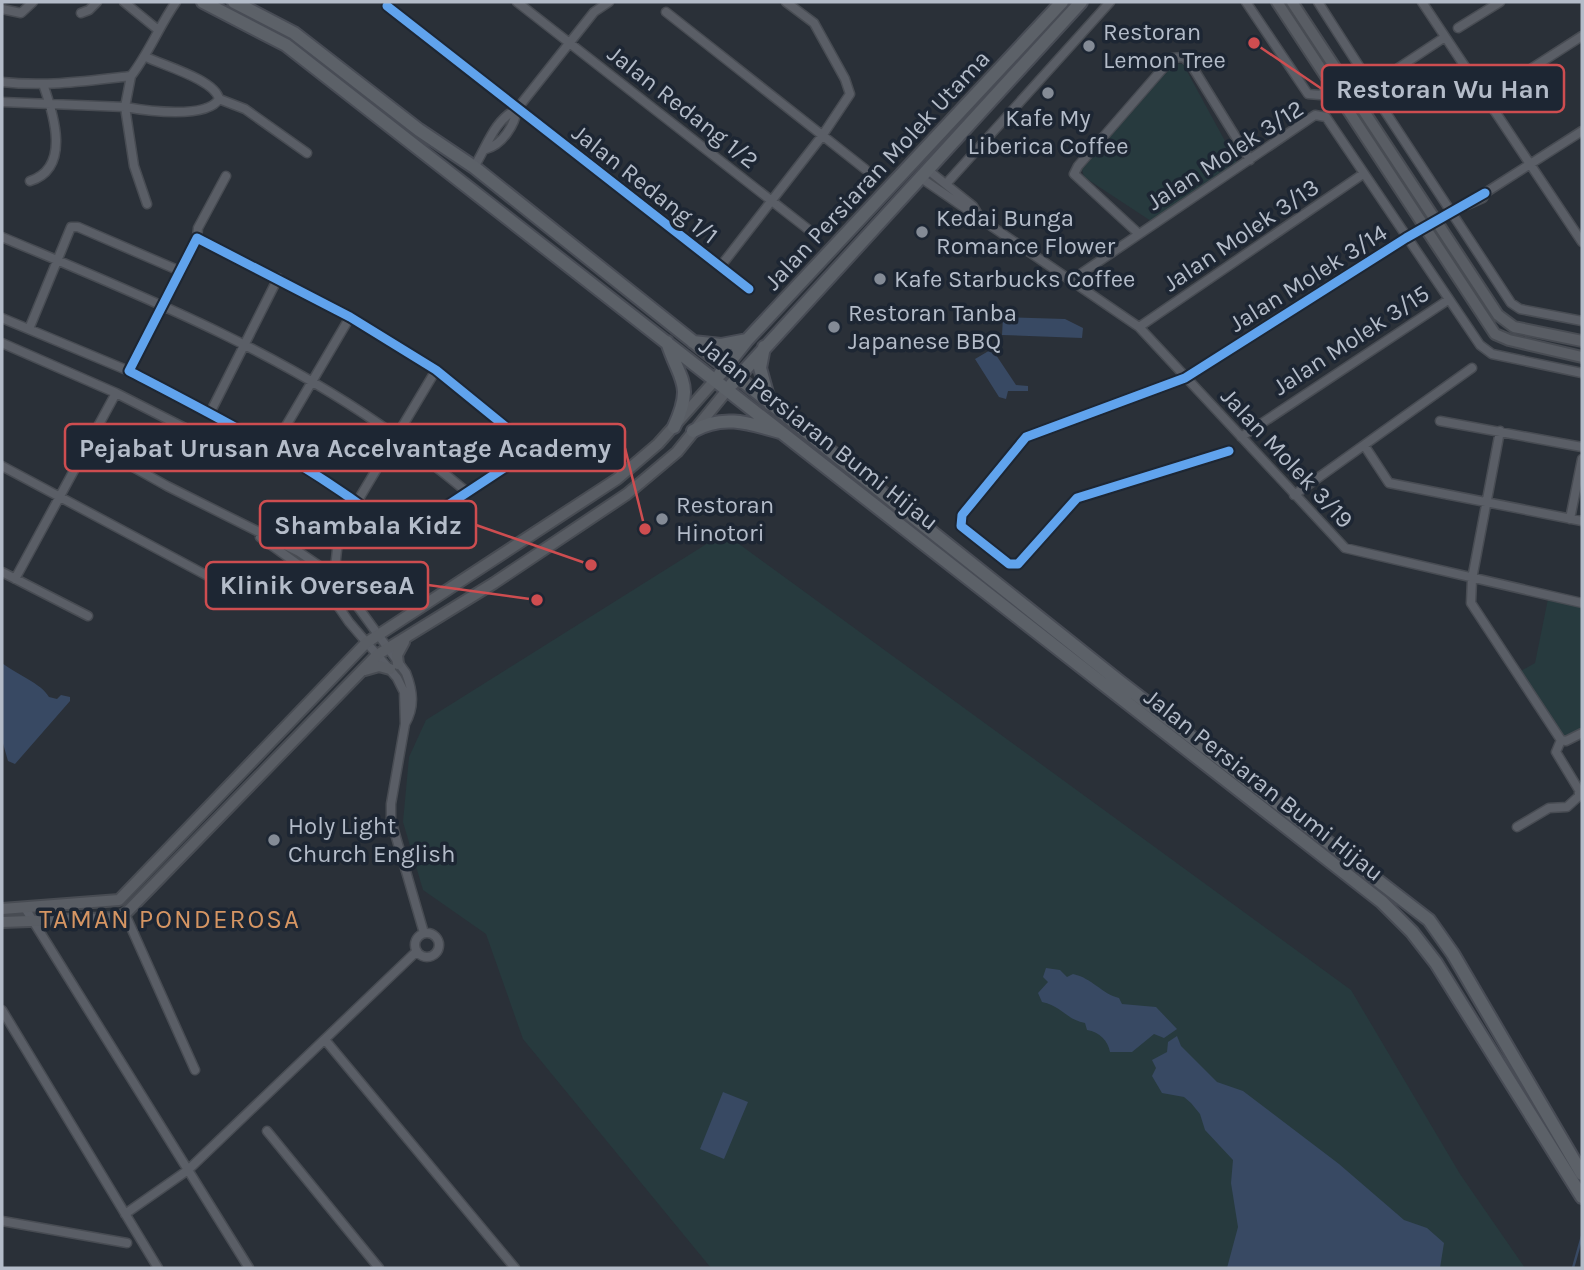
<svg xmlns="http://www.w3.org/2000/svg" width="1584" height="1270" viewBox="0 0 1584 1270" font-family="Karla,sans-serif">
<style>
.green{fill:#273a3e}
.water{fill:#384963}
.lines{fill:none;stroke-linecap:round;stroke-linejoin:round}
.stream{stroke:#384963;stroke-width:2.5}
.minor-casing{stroke:#484c53;stroke-width:11}
.secondary-casing{stroke:#484c53;stroke-width:14}
.primary-casing{stroke:#484c55;stroke-width:16}
.minor{stroke:#5a5e66;stroke-width:8}
.secondary{stroke:#595d64;stroke-width:10}
.primary{stroke:#5c6168;stroke-width:12}
.cycleway-casing{stroke:#1d2633;stroke-width:13}
.cycleway{stroke:#60a3ed;stroke-width:9}
.poi-dot{fill:#848b96;stroke:#1d2633;stroke-width:2.5}
.labels{text-anchor:middle;stroke-width:7;stroke-linejoin:round;paint-order:stroke}
.poi-label{font-size:24px;fill:#b4bcc9;stroke:#1d2633;text-anchor:start}
.street-label{font-size:24px;fill:#b4bcc9;stroke:#1d2633}
.neighbourhood-label{font-size:26px;letter-spacing:2px;fill:#d59563;stroke:#1d2633}
.leader{fill:none;stroke:#ce4d50;stroke-width:2.5}
.callout-dot{fill:#ce4d50;stroke:#1d2633;stroke-width:2.5}
.callout{fill:#1d2633;stroke:#ce4d50;stroke-width:2.5}
.callout-label{font-size:26px;text-anchor:middle;font-weight:bold;fill:#b4bcc9}
</style>
<rect width="100%" height="100%" fill="#2a3038"/>
<path class="green" d="M 1174,64 L 1183,64 L 1237,163 L 1151,221 L 1084,177 L 1082,169 Z
M 724,533 L 1351,990 L 1460,1174 L 1525,1268 L 711,1268 L 523,1039 L 486,934 L 423,890 L 403,822 L 409,757 L 426,720 Z
M 1548,599 L 1582,607 L 1582,729 L 1565,737 L 1519,672 L 1535,663 Z"/>
<path class="water" d="M 1003,317 L 1065,319 L 1083,328 L 1082,338 L 1002,335 Z
M 992,349 L 1016,385 L 1028,386 L 1028,391 L 1008,391 L 1006,399 L 999,397 L 975,359 Z
M 2,663 C 16,674 41,683 49,697 L 57,699 L 61,695 L 70,697 L 70,701 L 15,764 L 8,761 L 2,740 Z
M 1046,968 L 1060,970 L 1067,977 L 1073,974 C 1092,978 1102,994 1119,998 L 1122,1004 L 1156,1007 L 1177,1029 L 1164,1038 L 1154,1034 L 1132,1052 L 1110,1052 C 1108,1041 1100,1032 1087,1030 L 1085,1023 C 1065,1019 1062,1006 1042,1002 L 1038,993 L 1048,982 L 1043,977 Z
M 1177,1036 L 1181,1046 L 1217,1082 L 1243,1091 L 1339,1164 L 1404,1220 L 1427,1228 L 1444,1243 L 1440,1268 L 1227,1268 L 1238,1227 L 1231,1183 L 1233,1160 L 1205,1130 L 1200,1114 L 1191,1103 L 1184,1097 L 1162,1093 L 1152,1076 L 1156,1068 L 1152,1060 L 1167,1052 L 1168,1042 Z
M 723,1092 L 748,1102 L 724,1159 L 700,1149 Z"/>
<g class="lines">
<path class="stream" d="M 1573,1268 L 1582,1236"/>
<g class="minor-casing">
<path id="minor" d="M 124,2 L 157,29
M 517,2 L 809,230
M 1246,2 L 1308,94 L 1320,95 L 1360,69
M 1318,2 L 1366,77
M 1422,2 L 1582,242
M 387,6 L 749,289
M 2,9 L 21,13 L 33,2
M 666,12 L 865,169
M 81,13 L 89,10 L 97,2
M 1458,28 L 1500,2
M 1445,37 L 1374,84 L 1373,93 L 1511,303 L 1520,309 L 1582,321
M 146,57 C 165,66 215,80 219,99
M 131,76 L 125,107 C 147,111 207,119 219,99
M 2,82 C 45,87 87,81 131,76 C 149,53 159,26 176,2
M 1501,88 L 1582,36
M 219,99 L 245,109 L 307,153
M 2,102 L 125,107 L 134,166 L 147,204
M 486,149 C 502,145 515,125 517,109
M 474,167 C 487,147 493,121 517,109 L 594,12 L 609,2
M 928,170 L 973,206 L 979,216
M 921,178 L 1139,327 L 1345,548 L 1582,603
M 30,181 C 71,168 54,115 43,84
M 946,184 L 1110,2
M 1467,205 L 1483,198 L 1485,193 L 1582,131
M 1139,234 L 1074,174 L 1078,166 L 1172,58 L 1183,57 L 1190,63 L 1250,160
M 2,237 C 137,294 276,349 396,436 C 420,454 444,473 467,492
M 197,238 L 350,317 L 436,370 L 533,449 L 401,536 C 318,468 223,420 129,371 Z
M 197,238 L 198,228 L 226,176
M 720,267 L 822,136 L 850,94 L 845,79 L 814,23 L 786,2
M 1073,279 L 1315,115 L 1326,117 L 1480,345 L 1492,354 L 1582,373
M 2,318 L 129,371
M 1139,327 L 1363,174
M 29,329 L 71,227 L 78,227 L 180,271
M 2,343 L 116,393 L 258,465
M 210,413 L 278,278
M 1440,421 L 1582,447
M 1500,431 L 1472,579 L 1471,603 L 1561,740 L 1566,741 L 1582,733
M 1241,437 L 1448,300
M 90,443 L 167,486 L 299,552 L 324,569
M 1364,445 L 1389,483 L 1582,521
M 273,448 L 350,317
M 1229,451 L 1077,498 L 1018,564 L 1009,564 L 961,526 L 962,515 L 1026,437 L 1185,378 L 1406,238 L 1485,193
M 2,466 L 234,590
M 1294,495 L 1472,368
M 1570,519 L 1582,459
M 260,537 L 317,578
M317 580a13 13 0 1 1 26 0a13 13 0 1 1-26 0Z
M 335,568 L 339,532 L 436,370
M 2,572 L 88,616
M 15,579 L 116,393
M 342,585 L 406,673 C 413,691 415,707 405,724 L 391,804 L 391,820 L 424,933
M 329,593 L 349,622 L 397,678 L 404,692 L 405,724
M 1517,827 L 1549,808 L 1567,807 L 1579,796 L 1579,790 L 1556,752 L 1561,740
M 25,908 L 249,1268
M 125,914 L 195,1070
M415 945a12 12 0 1 1 24 0a12 12 0 1 1-24 0Z
M 2,1010 L 158,1268
M 326,1041 L 515,1268
M 267,1131 L 379,1268
M 125,1214 L 188,1170 L 417,951
M 2,1221 L 127,1243"/>
</g>
<g class="secondary-casing">
<path id="secondary" d="M 1277,2 L 1495,334 L 1509,340 L 1582,357
M 1292,2 L 1498,315 L 1514,327 L 1582,341
M 398,664 L 397,655 L 404,642
M 365,670 L 379,666 L 390,669
M 2,909 L 119,900 L 366,643 L 617,479 L 658,444 L 716,379
M 2,922 L 115,918 L 125,914 L 377,655 L 494,583 L 627,494 L 677,452 L 728,389"/>
</g>
<g class="primary-casing">
<path id="primary" d="M 203,2 L 286,45 L 1382,902 L 1412,932 L 1436,963 L 1582,1197
M 234,2 L 294,33 L 419,130 L 474,167 L 1120,682 L 1429,920 L 1453,954 L 1582,1174
M 667,342 C 680,382 694,383 674,427
M 693,342 L 721,345 L 747,340
M 764,347 L 760,368 L 770,404
M 720,374 L 747,340 L 1062,2
M 732,384 L 1081,2
M 693,431 C 723,414 749,423 780,432"/>
</g>
<use href="#minor" class="minor"/>
<use href="#secondary" class="secondary"/>
<use href="#primary" class="primary"/>
<g class="cycleway-casing">
<path id="cycleway" d="M 387,6 L 749,289
M 197,238 L 350,317 L 436,370 L 533,449 L 401,536 C 318,468 223,420 129,371 Z
M 1229,451 L 1077,498 L 1018,564 L 1009,564 L 961,526 L 962,515 L 1026,437 L 1185,378 L 1406,238 L 1485,193"/>
</g>
<use href="#cycleway" class="cycleway"/>
</g>
<g class="poi-dot">
<circle cx="1089" cy="46" r="7"/>
<circle cx="1048" cy="93" r="7"/>
<circle cx="922" cy="232" r="7"/>
<circle cx="880" cy="279" r="7"/>
<circle cx="834" cy="327" r="7"/>
<circle cx="662" cy="519" r="7"/>
<circle cx="274" cy="840" r="7"/>
</g>
<g class="labels">
<g class="poi-label">
<text x="1103" y="40">Restoran<tspan x="1103" dy="28">Lemon Tree</tspan></text>
<text x="1048" y="126" text-anchor="middle">Kafe My<tspan x="1048" dy="28">Liberica Coffee</tspan></text>
<text x="936" y="226">Kedai Bunga<tspan x="936" dy="28">Romance Flower</tspan></text>
<text x="894" y="287">Kafe Starbucks Coffee</text>
<text x="848" y="321">Restoran Tanba<tspan x="848" dy="28">Japanese BBQ</tspan></text>
<text x="676" y="513">Restoran<tspan x="676" dy="28">Hinotori</tspan></text>
<text x="288" y="834">Holy Light<tspan x="288" dy="28">Church English</tspan></text>
</g>
<g class="street-label">
<text transform="translate(683 107) rotate(38)" y="8">Jalan Redang 1/2</text>
<text transform="translate(1225 155) rotate(-33)" y="8">Jalan Molek 3/12</text>
<text transform="translate(877 170) rotate(-47)" y="8">Jalan Persiaran Molek Utama</text>
<text transform="translate(645 184) rotate(38)" y="8">Jalan Redang 1/1</text>
<text transform="translate(1241 235) rotate(-34)" y="8">Jalan Molek 3/13</text>
<text transform="translate(1308 278) rotate(-32)" y="8">Jalan Molek 3/14</text>
<text transform="translate(1351 340) rotate(-33)" y="8">Jalan Molek 3/15</text>
<text transform="translate(819 434) rotate(38)" y="8">Jalan Persiaran Bumi Hijau</text>
<text transform="translate(1287 458) rotate(47)" y="8">Jalan Molek 3/19</text>
<text transform="translate(1264 785) rotate(38)" y="8">Jalan Persiaran Bumi Hijau</text>
</g>
<g class="neighbourhood-label">
<text x="170" y="928">TAMAN PONDEROSA</text>
</g>
</g>
<path class="leader" d="M1254 43L1322 89M645 529L625 448M591 565L476 525M537 600L428 585"/>
<g class="callout-dot">
<circle cx="1254" cy="43" r="7"/>
<circle cx="645" cy="529" r="7"/>
<circle cx="591" cy="565" r="7"/>
<circle cx="537" cy="600" r="7"/>
</g>
<g class="callout">
<rect x="1322" y="65" width="242" height="47" rx="7"/>
<rect x="65" y="424" width="560" height="47" rx="7"/>
<rect x="260" y="501" width="216" height="47" rx="7"/>
<rect x="206" y="562" width="222" height="47" rx="7"/>
</g>
<g class="callout-label">
<text x="1443" y="98">Restoran Wu Han</text>
<text x="345" y="457">Pejabat Urusan Ava Accelvantage Academy</text>
<text x="368" y="534">Shambala Kidz</text>
<text x="317" y="594">Klinik OverseaA</text>
</g>
<rect width="1584" height="1270" fill="none" stroke="#b4bcc9" stroke-width="7"/>
</svg>
